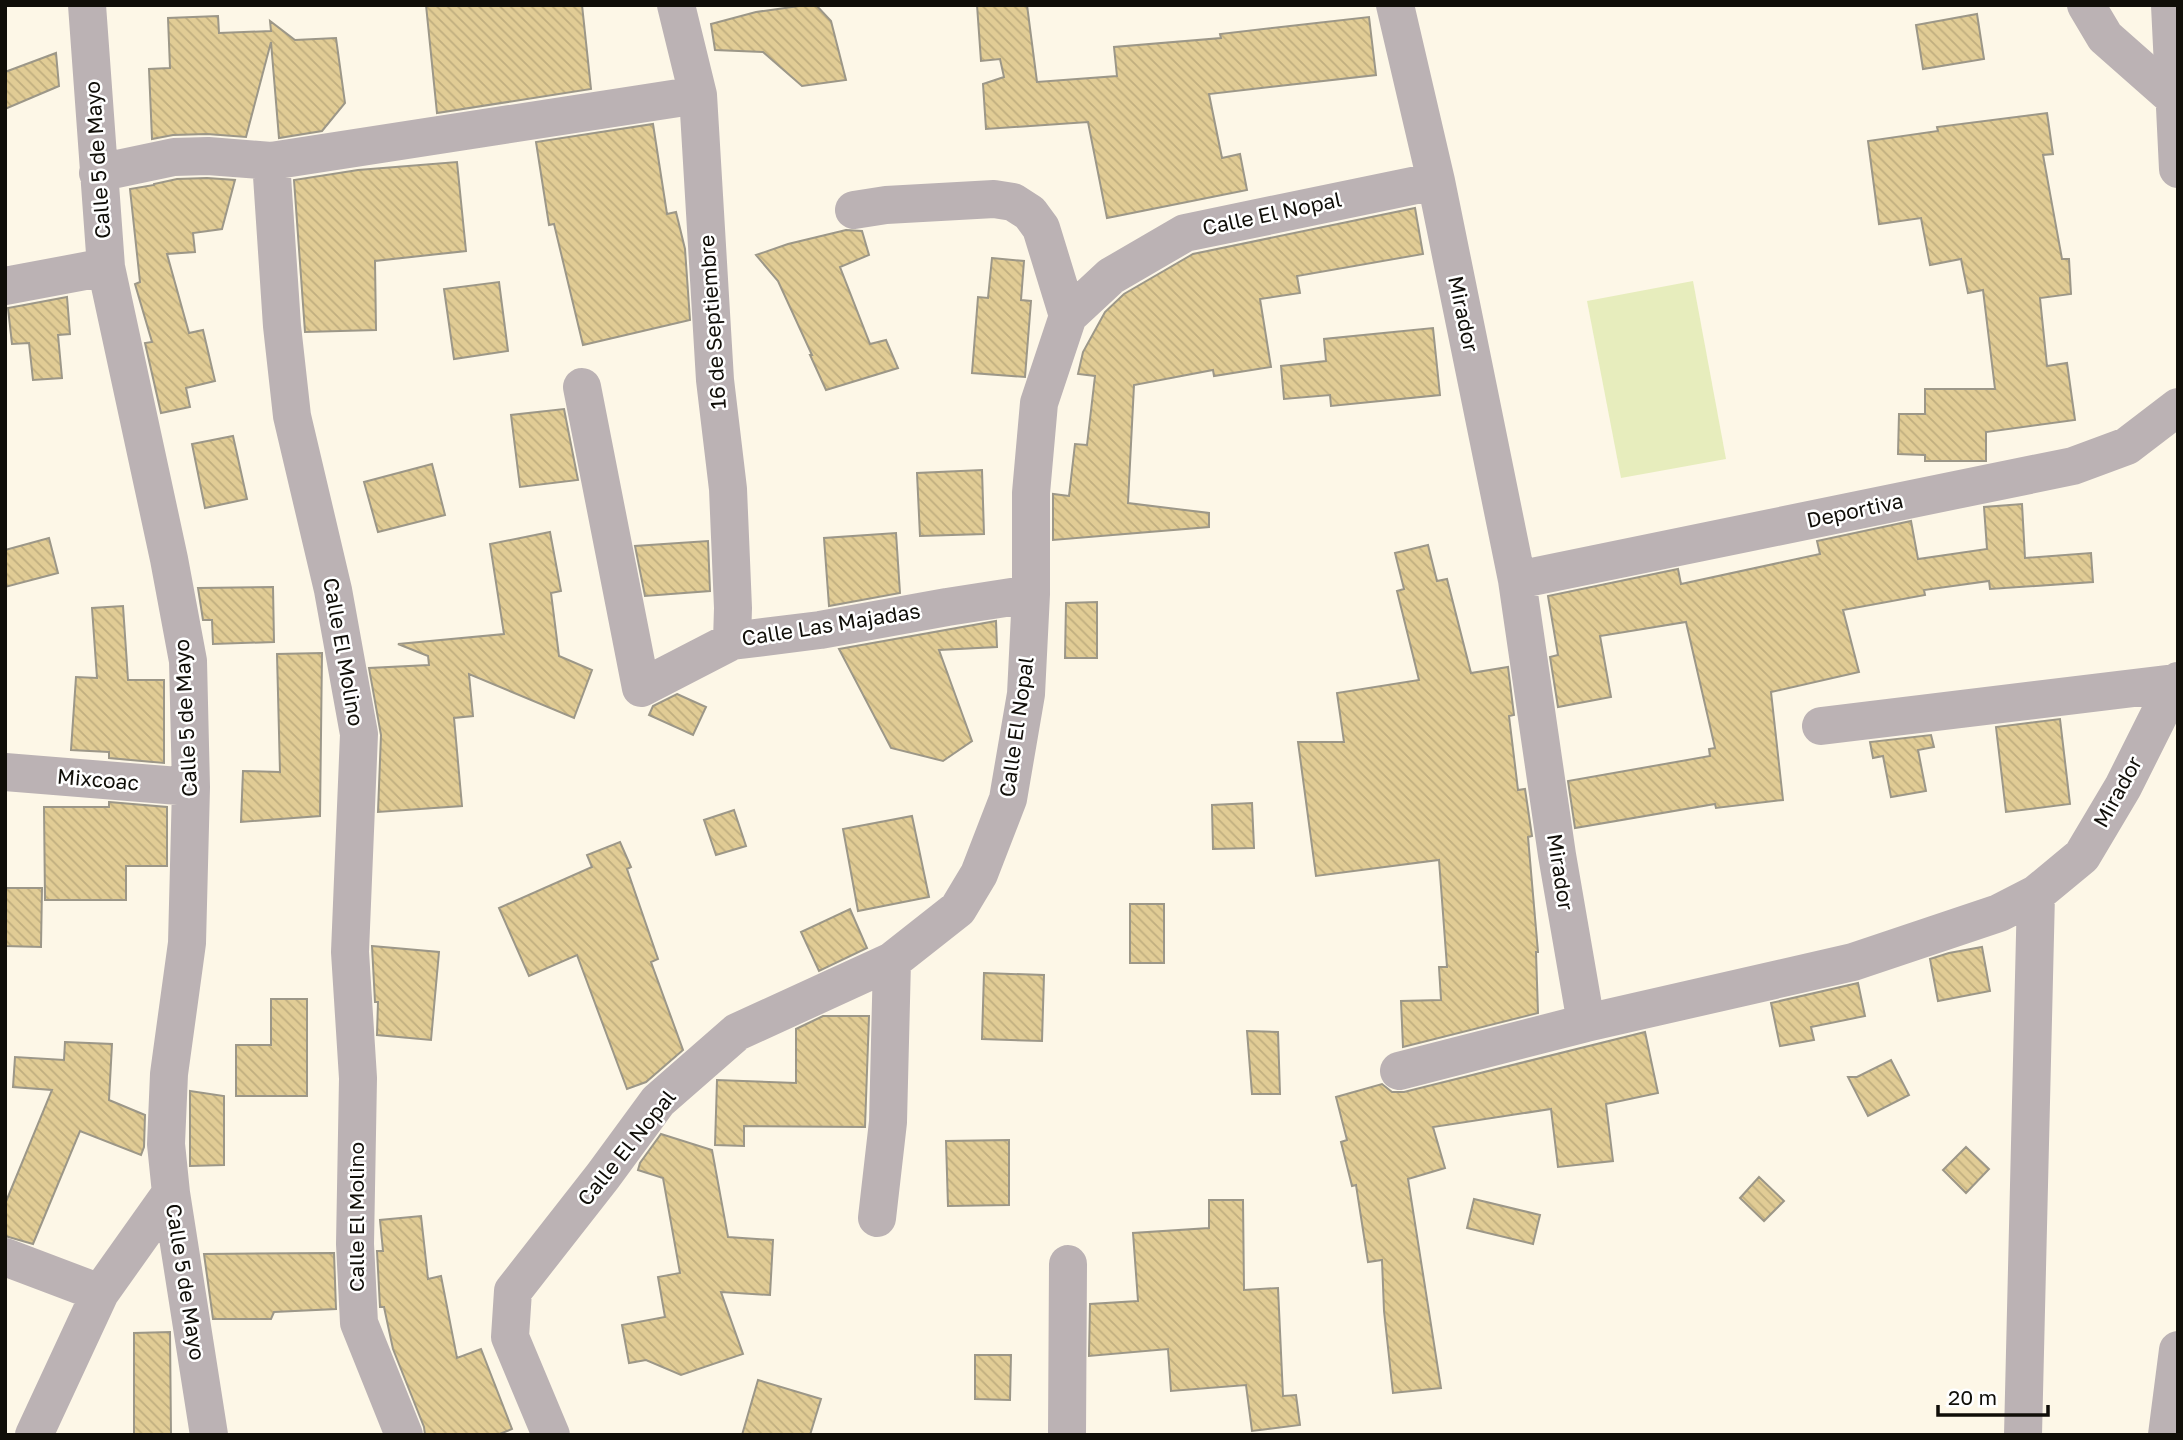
<svg xmlns="http://www.w3.org/2000/svg" width="2183" height="1440" viewBox="0 0 2183 1440" font-family="'Golos Text',sans-serif">
<style>
.grass{fill:#e7edbd}
.building{fill:url(#building-back-hatch);stroke:#9c9788;stroke-width:2}
.lines{fill:none;stroke-linecap:round;stroke-linejoin:round}
.minor{stroke:#bbb2b4;stroke-width:38}
.labels{text-anchor:middle;stroke-width:5;stroke-linejoin:round;paint-order:stroke}
.street-label{font-size:21px;fill:#100e08;stroke:#fff}
</style>
<defs>
<pattern id="building-back-hatch" width="6" height="6" patternUnits="userSpaceOnUse" patternTransform="scale(1.75)"><rect width="6" height="6" fill="#e1cc95"/><path d="M-1 5l2 2M0 0l6 6M5-1l2 2" fill="none" stroke="#c0ae7f"/></pattern>
</defs>
<rect width="100%" height="100%" fill="#fdf7e7"/>
<path class="grass" d="M 1693,281 L 1726,459 L 1621,478 L 1587,301 Z"/>
<path class="building" d="M 426,5 L 582,5 L 591,89 L 437,113 Z
M 806,5 L 816,5 L 831,21 L 846,80 L 802,86 L 763,52 L 715,50 L 711,24 L 756,12 Z
M 977,5 L 1027,5 L 1037,82 L 1117,76 L 1114,47 L 1221,38 L 1220,34 L 1369,17 L 1376,75 L 1209,94 L 1222,158 L 1240,154 L 1247,190 L 1107,218 L 1088,122 L 986,129 L 983,84 L 1004,77 L 1000,59 L 981,61 Z
M 1977,14 L 1984,59 L 1923,69 L 1916,25 Z
M 218,16 L 219,33 L 271,31 L 270,21 L 295,40 L 336,38 L 345,103 L 322,131 L 279,138 L 271,42 L 246,137 L 207,134 L 173,135 L 152,139 L 149,69 L 170,68 L 168,18 Z
M 56,53 L 59,86 L 5,109 L 5,72 Z
M 2047,113 L 2053,154 L 2043,155 L 2062,259 L 2069,259 L 2071,294 L 2040,298 L 2047,366 L 2067,363 L 2075,420 L 1986,432 L 1986,461 L 1925,461 L 1925,455 L 1898,454 L 1899,414 L 1925,414 L 1925,389 L 1995,389 L 1983,290 L 1968,293 L 1961,259 L 1930,265 L 1921,218 L 1879,224 L 1868,141 L 1938,131 L 1937,127 Z
M 653,124 L 667,214 L 676,212 L 685,249 L 690,320 L 583,345 L 554,224 L 549,225 L 536,142 Z
M 457,162 L 466,251 L 375,261 L 376,330 L 305,332 L 294,180 L 358,170 Z
M 207,178 L 235,180 L 222,229 L 193,233 L 195,252 L 167,254 L 189,333 L 203,330 L 215,381 L 186,388 L 190,407 L 161,413 L 145,343 L 152,342 L 135,284 L 140,282 L 130,189 L 154,185 L 154,184 L 177,179 Z
M 1415,208 L 1423,254 L 1297,276 L 1300,293 L 1260,299 L 1271,367 L 1214,376 L 1213,370 L 1134,385 L 1128,503 L 1209,513 L 1209,527 L 1053,540 L 1053,494 L 1069,496 L 1075,444 L 1087,445 L 1095,376 L 1078,374 L 1083,352 L 1105,312 L 1124,294 L 1193,254 Z
M 846,230 L 862,231 L 869,255 L 840,267 L 870,344 L 886,340 L 898,368 L 826,390 L 810,355 L 812,355 L 778,281 L 756,255 L 788,244 Z
M 992,258 L 1024,261 L 1021,300 L 1031,301 L 1025,377 L 972,373 L 978,297 L 988,298 Z
M 499,282 L 508,351 L 454,359 L 444,289 Z
M 67,297 L 70,334 L 58,335 L 62,378 L 33,380 L 29,343 L 12,344 L 8,308 Z
M 1433,328 L 1440,395 L 1331,406 L 1330,395 L 1284,399 L 1281,366 L 1326,361 L 1324,339 Z
M 564,409 L 578,480 L 520,487 L 511,415 Z
M 233,436 L 247,499 L 205,508 L 192,444 Z
M 432,464 L 445,515 L 378,532 L 364,482 Z
M 982,470 L 984,534 L 920,536 L 917,473 Z
M 2022,504 L 2025,558 L 2091,553 L 2093,582 L 1990,589 L 1989,581 L 1924,590 L 1925,595 L 1843,610 L 1859,672 L 1771,692 L 1783,800 L 1716,808 L 1715,804 L 1575,828 L 1568,781 L 1710,756 L 1709,749 L 1715,748 L 1686,622 L 1600,636 L 1611,697 L 1558,707 L 1550,657 L 1558,655 L 1548,596 L 1678,569 L 1681,584 L 1820,554 L 1817,541 L 1911,521 L 1918,559 L 1987,549 L 1984,507 Z
M 550,532 L 561,591 L 551,593 L 559,656 L 592,670 L 574,718 L 469,674 L 473,716 L 454,718 L 462,806 L 378,812 L 381,735 L 369,668 L 429,665 L 428,656 L 398,644 L 504,634 L 490,544 Z
M 896,533 L 900,593 L 829,606 L 824,538 Z
M 49,538 L 58,573 L 5,587 L 5,550 Z
M 708,541 L 710,591 L 645,596 L 635,546 Z
M 1428,545 L 1437,581 L 1447,579 L 1471,673 L 1508,667 L 1514,715 L 1509,716 L 1518,790 L 1525,789 L 1532,836 L 1528,837 L 1538,952 L 1536,952 L 1538,1013 L 1403,1047 L 1401,1001 L 1441,1000 L 1439,967 L 1447,967 L 1439,860 L 1316,876 L 1298,742 L 1344,742 L 1337,693 L 1419,680 L 1397,591 L 1404,589 L 1395,553 Z
M 273,587 L 274,642 L 213,644 L 212,620 L 203,620 L 198,588 Z
M 1097,602 L 1097,658 L 1065,658 L 1066,603 Z
M 123,606 L 128,680 L 164,680 L 164,763 L 109,758 L 109,752 L 71,750 L 76,677 L 97,678 L 92,608 Z
M 996,621 L 997,647 L 939,650 L 972,741 L 943,761 L 891,748 L 839,649 Z
M 322,653 L 320,816 L 241,822 L 243,771 L 280,772 L 277,654 Z
M 677,694 L 706,707 L 693,735 L 649,715 L 653,706 Z
M 2060,719 L 2070,804 L 2006,812 L 1996,727 Z
M 1931,735 L 1934,747 L 1918,750 L 1926,791 L 1891,797 L 1883,756 L 1873,758 L 1870,742 Z
M 109,802 L 167,807 L 167,866 L 126,866 L 126,900 L 45,900 L 44,807 L 109,807 Z
M 1252,803 L 1254,848 L 1213,849 L 1212,805 Z
M 734,810 L 746,846 L 716,855 L 704,820 Z
M 912,816 L 929,897 L 858,911 L 843,829 Z
M 620,842 L 631,867 L 627,869 L 658,959 L 651,962 L 683,1050 L 646,1082 L 627,1089 L 577,955 L 529,976 L 499,908 L 592,867 L 587,855 Z
M 5,888 L 42,888 L 41,947 L 5,946 Z
M 1130,904 L 1164,904 L 1164,963 L 1130,963 Z
M 850,909 L 867,948 L 819,971 L 801,932 Z
M 372,946 L 439,952 L 431,1040 L 377,1035 L 378,1002 L 375,1002 Z
M 1982,947 L 1990,991 L 1938,1001 L 1930,959 L 1949,953 Z
M 984,973 L 1044,975 L 1042,1041 L 982,1039 Z
M 1858,983 L 1865,1016 L 1811,1027 L 1814,1040 L 1780,1046 L 1771,1003 Z
M 271,999 L 307,999 L 307,1096 L 236,1096 L 236,1045 L 271,1045 Z
M 823,1016 L 869,1016 L 865,1127 L 744,1126 L 744,1146 L 715,1145 L 717,1080 L 796,1083 L 796,1029 Z
M 1247,1031 L 1278,1032 L 1280,1094 L 1252,1094 Z
M 1645,1032 L 1658,1093 L 1606,1104 L 1613,1161 L 1558,1167 L 1551,1109 L 1433,1127 L 1445,1168 L 1408,1179 L 1441,1388 L 1393,1393 L 1384,1311 L 1382,1260 L 1368,1262 L 1356,1185 L 1352,1186 L 1341,1142 L 1347,1140 L 1336,1097 L 1382,1084 L 1392,1092 L 1404,1092 Z
M 65,1042 L 112,1044 L 109,1100 L 145,1115 L 144,1147 L 141,1155 L 80,1131 L 33,1244 L 5,1236 L 5,1204 L 52,1090 L 13,1087 L 15,1057 L 64,1060 Z
M 1891,1060 L 1909,1095 L 1868,1116 L 1848,1077 L 1857,1077 Z
M 190,1091 L 224,1096 L 224,1165 L 190,1166 Z
M 661,1134 L 712,1150 L 728,1237 L 773,1240 L 770,1295 L 721,1292 L 743,1354 L 681,1375 L 646,1360 L 629,1363 L 622,1325 L 665,1317 L 658,1277 L 680,1273 L 663,1178 L 638,1170 L 640,1163 Z
M 1009,1140 L 1009,1205 L 948,1206 L 946,1141 Z
M 1966,1147 L 1989,1169 L 1966,1193 L 1943,1170 Z
M 1759,1177 L 1784,1201 L 1764,1221 L 1740,1198 Z
M 1474,1199 L 1540,1215 L 1533,1244 L 1467,1228 Z
M 1209,1200 L 1243,1200 L 1244,1290 L 1278,1288 L 1283,1396 L 1296,1395 L 1300,1425 L 1252,1431 L 1246,1385 L 1171,1391 L 1168,1349 L 1089,1356 L 1090,1304 L 1138,1301 L 1133,1233 L 1209,1228 Z
M 421,1216 L 428,1279 L 441,1276 L 457,1358 L 481,1349 L 512,1429 L 497,1435 L 425,1435 L 424,1427 L 393,1349 L 384,1307 L 380,1307 L 377,1251 L 383,1251 L 380,1220 Z
M 334,1253 L 336,1309 L 274,1312 L 271,1319 L 213,1319 L 204,1254 Z
M 170,1332 L 171,1435 L 134,1435 L 134,1333 Z
M 975,1355 L 1011,1355 L 1010,1400 L 975,1399 Z
M 758,1380 L 821,1399 L 810,1435 L 742,1435 Z"/>
<g class="lines">
<path class="minor" d="M 87,5 L 106,267 L 169,559 L 188,661 L 191,787 L 187,943 L 169,1074 L 166,1144 L 171,1193 L 209,1435
M 676,5 L 698,95 L 715,380 L 728,489 L 733,608 L 732,641
M 1395,5 L 1436,181 L 1517,580 L 1557,855 L 1586,1023 L 1853,962 L 1999,913 L 2036,894 L 2082,856 L 2123,787 L 2175,683 L 2178,681
M 2086,5 L 2105,37 L 2173,97
M 2170,5 L 2178,169
M 271,161 L 698,95
M 98,173 L 174,157 L 208,156 L 271,161 L 282,326 L 292,416 L 333,590 L 359,734 L 350,952 L 358,1078 L 355,1244 L 359,1323 L 404,1435
M 854,210 L 886,205 L 994,199 L 1013,202 L 1030,213 L 1041,228 L 1068,316
M 5,286 L 106,267
M 582,387 L 641,688 L 732,641 L 820,630 L 947,607 L 1031,594
M 1517,580 L 2073,466 L 2127,446 L 2178,407
M 1821,726 L 2175,683
M 5,772 L 191,787
M 1399,1071 L 1586,1023
M 877,1218 L 888,1122 L 892,961
M 5,1257 L 100,1293
M 34,1435 L 100,1293 L 171,1193
M 551,1435 L 510,1337 L 513,1291 L 603,1176 L 658,1101 L 737,1032 L 892,961 L 958,909 L 979,874 L 1008,799 L 1026,694 L 1031,594 L 1031,493 L 1039,403 L 1068,316 L 1111,276 L 1185,233 L 1436,181
M 1067,1435 L 1068,1264
M 2023,1435 L 2036,894
M 2167,1435 L 2178,1350"/>
</g>
<g class="labels">
<g class="street-label">
<text transform="translate(98 160) rotate(-94)" y="7">Calle 5 de Mayo</text>
<text transform="translate(1272 214) rotate(-12)" y="7">Calle El Nopal</text>
<text transform="translate(1463 314) rotate(78)" y="7">Mirador</text>
<text transform="translate(713 322) rotate(-94)" y="7">16 de Septiembre</text>
<text transform="translate(1855 511) rotate(-12)" y="7">Deportiva</text>
<text transform="translate(831 625) rotate(-9)" y="7">Calle Las Majadas</text>
<text transform="translate(343 652) rotate(80)" y="7">Calle El Molino</text>
<text transform="translate(186 718) rotate(-93)" y="7">Calle 5 de Mayo</text>
<text transform="translate(1017 727) rotate(-82)" y="7">Calle El Nopal</text>
<text transform="translate(98 780) rotate(5)" y="7">Mixcoac</text>
<text transform="translate(2118 792) rotate(-61)" y="7">Mirador</text>
<text transform="translate(1560 872) rotate(81)" y="7">Mirador</text>
<text transform="translate(627 1148) rotate(-51)" y="7">Calle El Nopal</text>
<text transform="translate(357 1217) rotate(-90)" y="7">Calle El Molino</text>
<text transform="translate(185 1282) rotate(81)" y="7">Calle 5 de Mayo</text>
</g>
</g>
<rect width="2183" height="1440" fill="none" stroke="#100e08" stroke-width="14"/>
<path d="M1938 1405v10h110v-10" fill="none" stroke="#100e08" stroke-width="3.5"/>
<text x="1948" y="1405" font-size="21" fill="#100e08" stroke="#ffffff" stroke-width="5" paint-order="stroke">20 m</text>
</svg>
